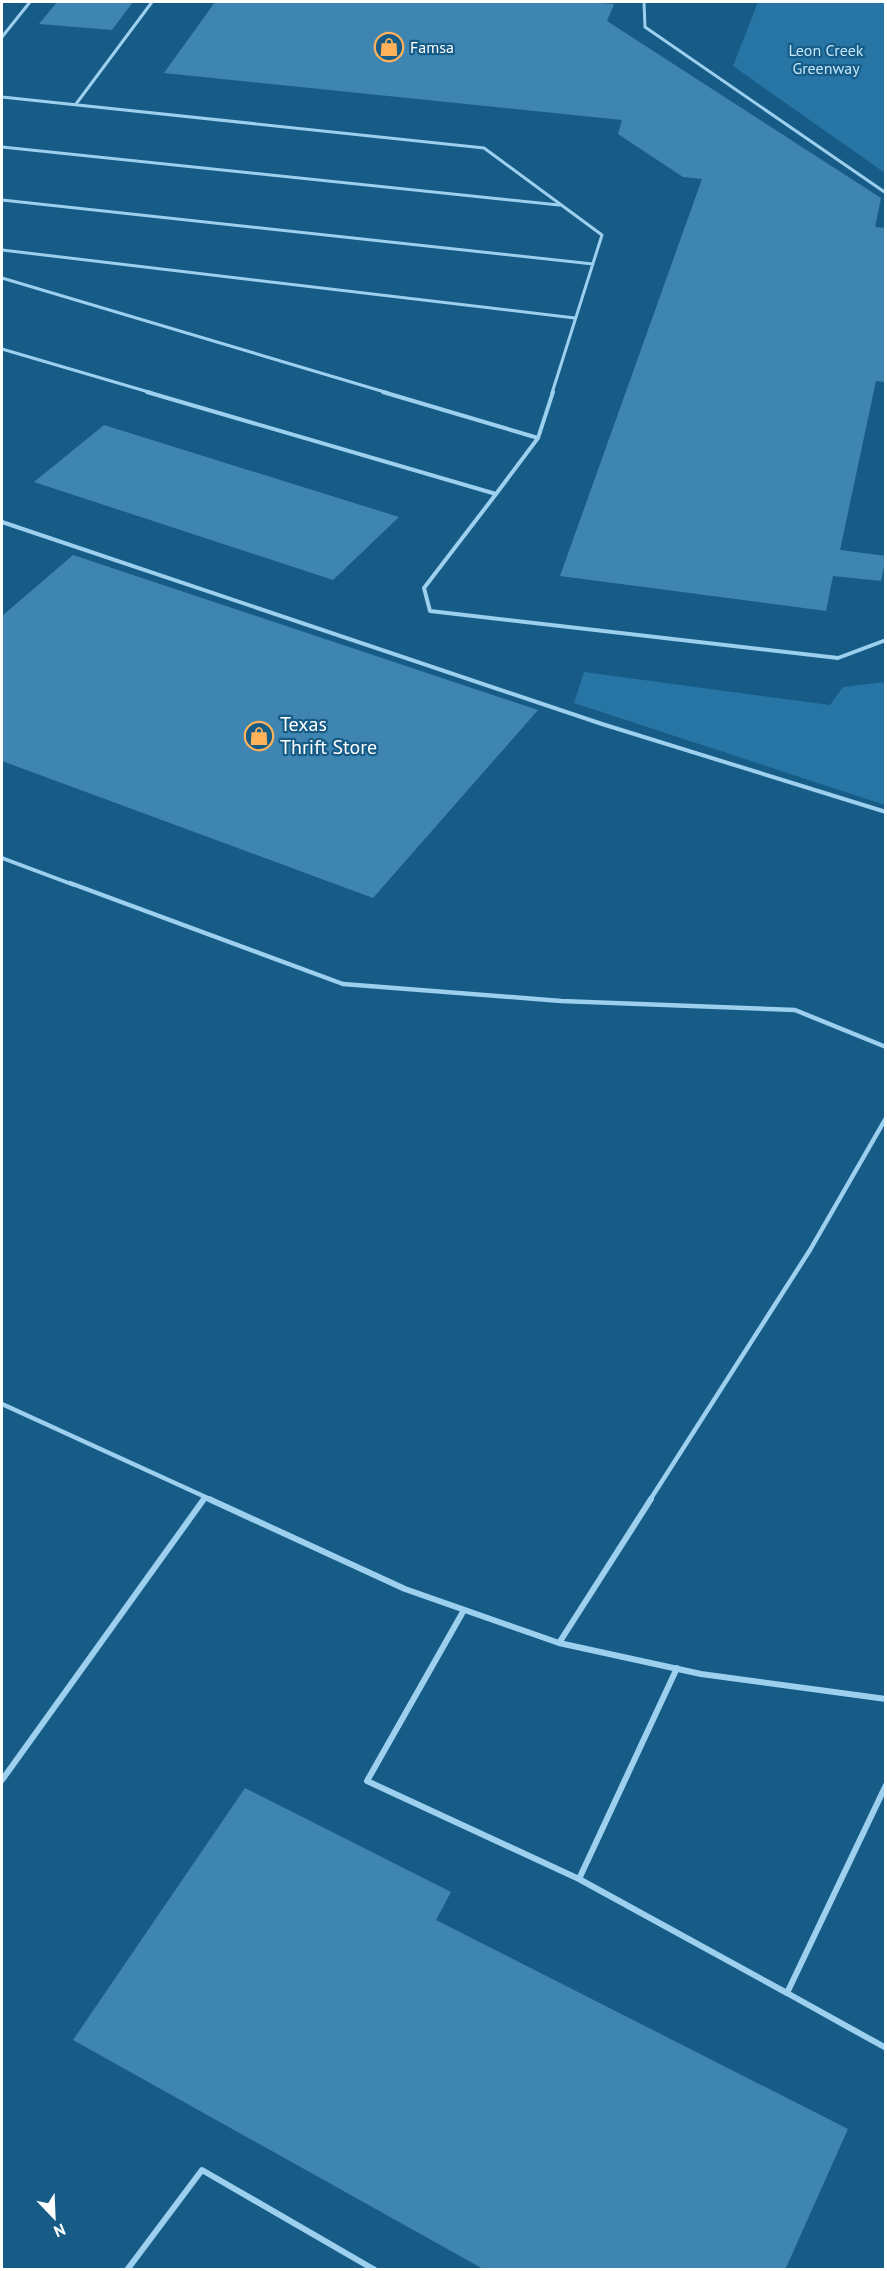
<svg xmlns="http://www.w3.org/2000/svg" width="887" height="2271" viewBox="0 0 887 2271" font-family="'PT Sans',sans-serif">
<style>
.green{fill:#2675a5}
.building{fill:#3e86b1}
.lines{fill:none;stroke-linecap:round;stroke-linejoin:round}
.service-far3{stroke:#9cd0ee;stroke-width:3}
.service-far2{stroke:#9cd0ee;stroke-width:4}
.service-far1{stroke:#9cd0ee;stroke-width:4.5}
.service{stroke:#9cd0ee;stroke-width:6}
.labels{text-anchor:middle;stroke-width:4.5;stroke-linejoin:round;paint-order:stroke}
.far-poi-label{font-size:16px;fill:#fff;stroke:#165c87;text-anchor:start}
.far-park-label{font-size:16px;fill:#c2e6fa;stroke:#165c87}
.poi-label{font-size:20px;fill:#fff;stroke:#165c87;text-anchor:start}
</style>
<rect width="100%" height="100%" fill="#165c87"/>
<path class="green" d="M 758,2 L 885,2 L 885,173 L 733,66 Z
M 584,672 L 830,705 L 843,687 L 885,682 L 885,805 L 574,703 Z"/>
<path class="building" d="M 57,2 L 133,2 L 112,30 L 39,24 Z
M 215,2 L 589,2 L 614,4 L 607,21 L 881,198 L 875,227 L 886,228 L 886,382 L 876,381 L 840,550 L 886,556 L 881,581 L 833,576 L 826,611 L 560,576 L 702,179 L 683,177 L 618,134 L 622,120 L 164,73 Z
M 104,425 L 399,517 L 333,580 L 34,482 Z
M 73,555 L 538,710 L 373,898 L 2,761 L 2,616 Z
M 245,1788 L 451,1892 L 436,1920 L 848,2129 L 785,2270 L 485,2270 L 73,2040 Z"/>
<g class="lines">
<path class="service-far3" d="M 644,2 L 645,27 L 886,193
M 2,37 L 30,2
M 2,97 L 484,148 L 602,235 L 552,393
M 76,104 L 152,2
M 2,147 L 559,205
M 2,200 L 593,264
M 2,250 L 575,318
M 2,278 L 388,393
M 2,349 L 152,393"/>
<path class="service-far2" d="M 147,392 L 496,494 L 538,438 L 383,392
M 538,438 L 553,392
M 496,494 L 424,588 L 430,611 L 838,658 L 886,640
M 2,522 L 602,724 L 886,812
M 2,858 L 74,885"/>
<path class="service-far1" d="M 70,883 L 343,984 L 561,1001 L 795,1010 L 886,1047
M 2,1404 L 212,1500
M 203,1500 L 205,1498
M 650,1500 L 810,1250 L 886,1118"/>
<path class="service" d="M 209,1499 L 405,1589 L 559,1643 L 701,1674 L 886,1699
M 464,1610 L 367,1781 L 579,1879 L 677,1668
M 559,1643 L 651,1499
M 2,1780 L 204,1499
M 579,1879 L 787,1993 L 886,1785
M 787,1993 L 886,2048
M 127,2270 L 202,2170 L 375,2270"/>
</g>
<defs>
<g id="shop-ring" transform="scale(1.5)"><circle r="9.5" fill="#165c87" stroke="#ffb259" stroke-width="1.5"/><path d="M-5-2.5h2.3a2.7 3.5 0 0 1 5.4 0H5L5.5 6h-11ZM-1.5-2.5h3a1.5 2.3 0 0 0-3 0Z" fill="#ffb259"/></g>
</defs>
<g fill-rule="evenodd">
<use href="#shop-ring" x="389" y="47"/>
<use href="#shop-ring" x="259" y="736"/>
</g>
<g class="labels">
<g class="far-poi-label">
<text x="410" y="53">Famsa</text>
</g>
<g class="far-park-label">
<text x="826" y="56">Leon Creek<tspan x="826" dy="18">Greenway</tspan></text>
</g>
<g class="poi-label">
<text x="280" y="731">Texas<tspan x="280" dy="23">Thrift Store</tspan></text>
</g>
</g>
<rect width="887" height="2271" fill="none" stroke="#ffffff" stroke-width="6"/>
<g transform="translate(54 2217) rotate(157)" stroke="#165c87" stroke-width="4.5" paint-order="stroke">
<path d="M0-4.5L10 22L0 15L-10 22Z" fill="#ffffff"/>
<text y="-9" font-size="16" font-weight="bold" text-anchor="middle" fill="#ffffff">N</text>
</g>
</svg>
